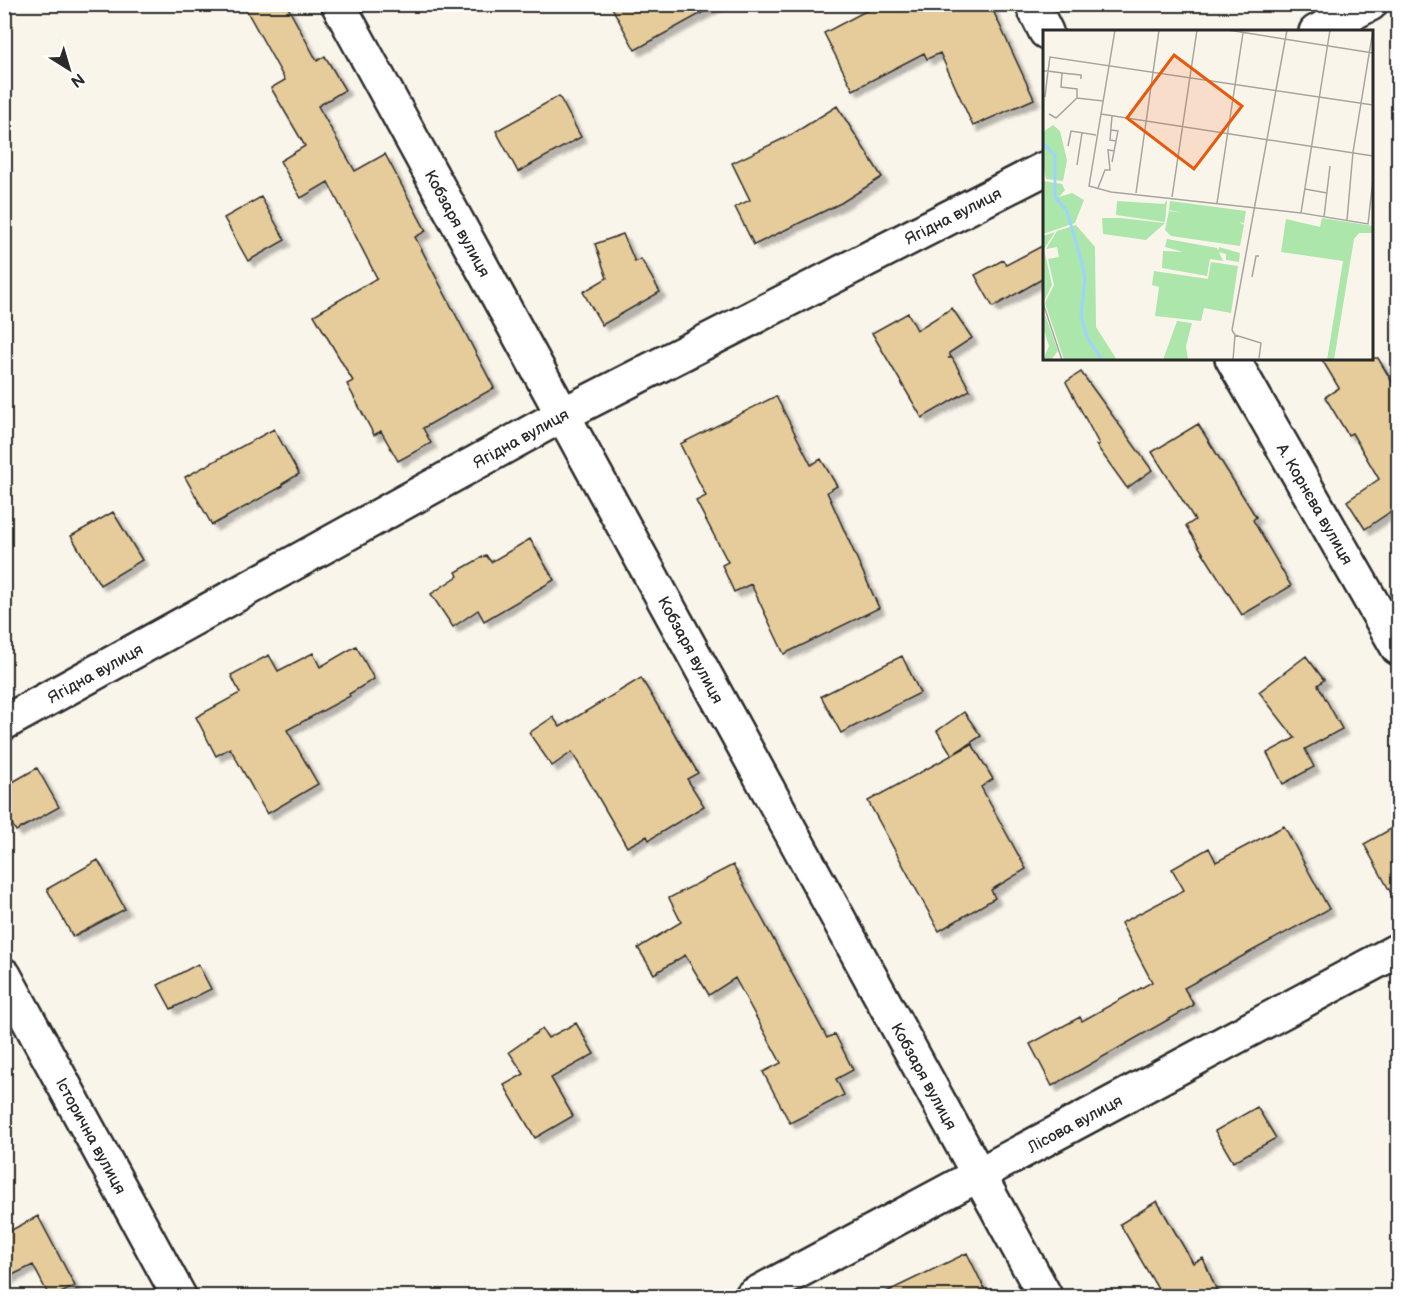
<svg xmlns="http://www.w3.org/2000/svg" width="1403" height="1301" viewBox="0 0 1403 1301" font-family="'Balsamiq Sans',sans-serif">
<style>
.building{fill:#e6cc9b;stroke:#2b2b2b;stroke-width:1.5;filter:url(#shadow)}
.lines{fill:none;stroke-linecap:round;stroke-linejoin:round}
.street-casing{stroke:#2b2b2b;stroke-width:38}
.street{stroke:#fff;stroke-width:33}
.labels{text-anchor:middle;stroke-width:4.5;stroke-linejoin:round;paint-order:stroke}
.street-label{font-size:16px;fill:#2b2b2b;stroke:#fff}
.inset-river{fill:none;stroke:#9ed3fd;stroke-width:3}
.inset-road{fill:none;stroke:#a7a49e;stroke-width:1.5}
.view{fill:#e8590c;fill-opacity:0.15;stroke:#e8590c;stroke-width:3}
.inset-edge{fill:none;stroke:#2b2b2b;stroke-width:3}
</style>
<defs>
<filter id="shadow"><feDropShadow dx="5.5" dy="5.5" stdDeviation="1.5" flood-color="#0004"/></filter>
</defs>
<rect width="100%" height="100%" fill="#faf5eb"/>
<filter id="ink" filterUnits="userSpaceOnUse"><feTurbulence type="fractalNoise" baseFrequency=".0167" numOctaves="2"/><feDisplacementMap in="SourceGraphic" scale="12" xChannelSelector="R" yChannelSelector="G"/><feConvolveMatrix kernelMatrix="1 2 1 2 8 2 1 2 1" color-interpolation-filters="sRGB"/></filter>
<g filter="url(#ink)">
<path class="building" d="M 243,4 L 286,4 L 317,61 L 325,56 L 345,90 L 318,106 L 355,171 L 385,154 L 426,231 L 415,237 L 494,388 L 423,428 L 431,443 L 398,461 L 381,431 L 374,435 L 347,384 L 353,381 L 314,315 L 377,278 L 328,182 L 301,198 L 280,161 L 305,146 L 271,88 L 285,80 Z
M 610,4 L 718,4 L 635,50 Z
M 879,4 L 990,4 L 1034,99 L 973,126 L 940,53 L 927,59 L 924,53 L 853,90 L 824,33 Z
M 559,96 L 581,137 L 518,172 L 496,131 Z
M 837,106 L 882,177 L 841,203 L 754,245 L 735,207 L 750,200 L 732,163 L 791,135 Z
M 261,197 L 285,240 L 248,261 L 224,218 Z
M 623,234 L 635,262 L 641,259 L 660,292 L 602,325 L 583,292 L 607,278 L 595,244 Z
M 1044,245 L 1044,278 L 993,307 L 975,275 L 1003,260 L 1006,265 Z
M 952,308 L 972,338 L 949,353 L 951,357 L 948,358 L 952,358 L 970,390 L 922,418 L 872,333 L 908,313 L 917,330 Z
M 1321,358 L 1378,358 L 1398,392 L 1398,513 L 1396,508 L 1365,529 L 1347,501 L 1379,479 L 1352,433 L 1348,435 L 1325,397 L 1339,388 Z
M 1081,372 L 1152,470 L 1127,488 L 1096,445 L 1099,444 L 1066,382 Z
M 776,396 L 811,465 L 821,459 L 837,486 L 827,492 L 879,608 L 784,654 L 751,584 L 734,592 L 722,565 L 728,562 L 696,501 L 706,496 L 680,444 Z
M 1198,424 L 1256,517 L 1253,520 L 1291,586 L 1242,615 L 1186,526 L 1195,520 L 1152,452 Z
M 274,429 L 299,474 L 282,484 L 283,486 L 212,525 L 185,477 Z
M 113,512 L 142,560 L 100,585 L 71,536 Z
M 530,539 L 554,580 L 484,621 L 478,610 L 453,627 L 431,594 L 458,576 L 456,572 L 486,555 L 491,562 Z
M 356,646 L 374,679 L 349,694 L 350,696 L 287,730 L 318,784 L 267,814 L 230,748 L 216,756 L 196,717 L 240,693 L 231,675 L 269,655 L 278,671 L 313,653 L 320,667 Z
M 902,656 L 920,693 L 841,733 L 821,696 Z
M 1306,656 L 1324,680 L 1318,685 L 1342,729 L 1305,749 L 1314,767 L 1283,784 L 1267,753 L 1295,738 L 1259,692 Z
M 641,678 L 698,773 L 687,779 L 704,806 L 649,840 L 647,836 L 627,847 L 572,752 L 552,766 L 529,733 L 553,717 L 560,727 Z
M 964,712 L 981,736 L 952,755 L 937,731 Z
M 972,744 L 993,779 L 981,787 L 1026,869 L 991,890 L 995,898 L 939,931 L 868,801 Z
M 37,768 L 59,807 L 16,831 L 4,810 L 4,787 Z
M 1398,825 L 1398,906 L 1364,844 Z
M 1284,826 L 1329,909 L 1184,988 L 1194,1005 L 1052,1086 L 1030,1044 L 1080,1017 L 1082,1021 L 1152,982 L 1121,923 L 1184,890 L 1172,869 L 1209,848 L 1216,862 Z
M 98,860 L 125,909 L 73,937 L 47,889 Z
M 733,865 L 827,1038 L 835,1034 L 853,1070 L 836,1079 L 844,1095 L 790,1123 L 763,1072 L 781,1063 L 735,978 L 709,995 L 685,955 L 654,974 L 638,948 L 681,922 L 669,898 Z
M 198,964 L 211,989 L 171,1009 L 158,985 Z
M 576,1023 L 594,1054 L 551,1078 L 573,1116 L 535,1138 L 504,1085 L 524,1074 L 509,1052 L 542,1029 L 548,1038 Z
M 1257,1107 L 1276,1138 L 1233,1162 L 1215,1131 Z
M 1157,1201 L 1193,1263 L 1203,1258 L 1219,1296 L 1162,1296 L 1120,1224 Z
M 38,1216 L 75,1286 L 55,1296 L 49,1296 L 33,1265 L 4,1279 L 4,1234 Z
M 967,1253 L 988,1296 L 878,1296 Z"/>
<g class="lines">
<g class="street-casing">
<g id="street">
<path id="s1" d="M 338,4 L 1045,1296"/>
<path d="M 1032,4 L 1046,32"/>
<path d="M 1316,32 L 1370,4"/>
<path id="s2" d="M 1232,358 L 1398,648"/>
<path id="s3" d="M 4,723 L 562,415 L 1044,169"/>
<path id="s4" d="M 4,975 L 179,1296"/>
<path id="s5" d="M 752,1296 L 1398,950"/>
</g>
</g>
<use href="#street" class="street"/>
</g>
</g>
<g class="labels">
<g class="street-label">
<text dy="6" stroke="none"><textPath href="#s3" startOffset="1076">Ягідна вулиця</textPath></text>
<text dy="6" stroke="none"><textPath href="#s1" startOffset="250">Кобзаря вулиця</textPath></text>
<text dy="6" stroke="none"><textPath href="#s3" startOffset="590">Ягідна вулиця</textPath></text>
<text dy="6" stroke="none"><textPath href="#s2" startOffset="168">А. Корнєва вулиця</textPath></text>
<text dy="6" stroke="none"><textPath href="#s1" startOffset="736">Кобзаря вулиця</textPath></text>
<text dy="6" stroke="none"><textPath href="#s3" startOffset="104">Ягідна вулиця</textPath></text>
<text dy="6" stroke="none"><textPath href="#s1" startOffset="1222">Кобзаря вулиця</textPath></text>
<text dy="6" stroke="none"><textPath href="#s5" startOffset="366">Лісова вулиця</textPath></text>
<text dy="6" stroke="none"><textPath href="#s4" startOffset="183">Історична вулиця</textPath></text>
</g>
</g>
<g transform="translate(1043 30)">
<rect width="330" height="330" fill="#faf5eb"/>
<path d="M 10,95 L 17,101 L 24,130 L 20,151 L 3,149 L 0,132 L 0,102 ZM 1,143 L 1,151 L 19,154 L 22,160 L 16,167 L 29,163 L 41,170 L 32,193 L 0,204 ZM 124,170 L 122,192 L 73,185 L 74,171 L 121,174 ZM 127,171 L 203,181 L 201,193 L 196,192 L 201,195 L 197,216 L 128,206 L 122,200 L 126,181 L 140,183 L 126,180 ZM 59,188 L 77,188 L 122,193 L 103,210 L 60,204 ZM 279,188 L 330,196 L 330,203 L 316,203 L 311,209 L 291,330 L 284,330 L 300,231 L 238,222 L 243,189 L 277,197 ZM 33,195 L 52,217 L 53,297 L 74,330 L 21,330 L 2,273 L 11,255 L 5,229 L 16,227 L 14,217 L 3,219 L 14,201 ZM 12,202 L 1,219 L 9,255 L 1,271 L 0,206 ZM 124,209 L 174,218 L 180,231 L 167,229 L 164,246 L 119,238 L 120,221 L 140,222 L 122,217 ZM 176,217 L 197,223 L 196,232 L 183,230 L 183,224 L 175,222 ZM 168,232 L 195,236 L 188,283 L 161,278 L 158,291 L 112,286 L 116,257 L 109,255 L 111,241 L 165,249 ZM 0,279 L 15,321 L 8,330 L 0,330 L 6,316 L 0,297 ZM 134,291 L 149,293 L 143,316 L 145,330 L 120,330 Z" fill="#ace6ab"/>
<path class="inset-river" d="M 0,113 L 12,126 L 12,167 L 24,181 L 39,233 L 42,248 L 38,286 L 44,307 L 59,330"/>
<path class="inset-road" d="M 72,0 L 46,156 L 68,162 L 258,183M 185,0 L 330,23M 287,0 L 258,183 L 325,194 L 330,149M 0,41 L 5,41 L 2,67M 19,43 L 38,45 L 38,49M 34,68 L 34,59 L 18,57 L 19,43 L 5,41 L 7,27 L 330,75M 6,84 L 13,88 L 34,68 L 60,71M 58,84 L 330,126M 68,100 L 75,101 L 73,111 L 67,110 L 69,86M 25,116 L 28,101 L 53,105M 69,132 L 73,111M 34,135 L 39,103M 55,158 L 62,140 L 67,140 L 65,120 L 72,121M 262,159 L 284,163M 93,163 L 116,0M 129,167 L 154,0M 174,173 L 200,3M 281,187 L 287,136M 304,190 L 310,122 L 330,0M 209,247 L 213,226 L 216,226M 0,273 L 19,330M 189,300 L 244,0M 189,300 L 192,305 L 190,330M 192,305 L 218,313 L 216,328"/>
<path class="view" d="M 131,25 L 199,76 L 151,139 L 84,88 Z"/>
<rect width="330" height="330" class="inset-edge"/>
</g>
<rect width="1403" height="1301" fill="none" stroke="#fff" stroke-width="24"/>
<rect x="12" y="12" width="1379" height="1277" fill="none" stroke="#2b2b2b" stroke-width="2" filter="url(#ink)"/>
<g transform="translate(69 69) rotate(143)" stroke="#ffffff" stroke-width="4.5" paint-order="stroke">
<path d="M0-4.5L10 22L0 15L-10 22Z" fill="#2b2b2b"/>
<text y="-9" font-size="16" font-weight="bold" text-anchor="middle" fill="#2b2b2b">N</text>
</g>
</svg>
